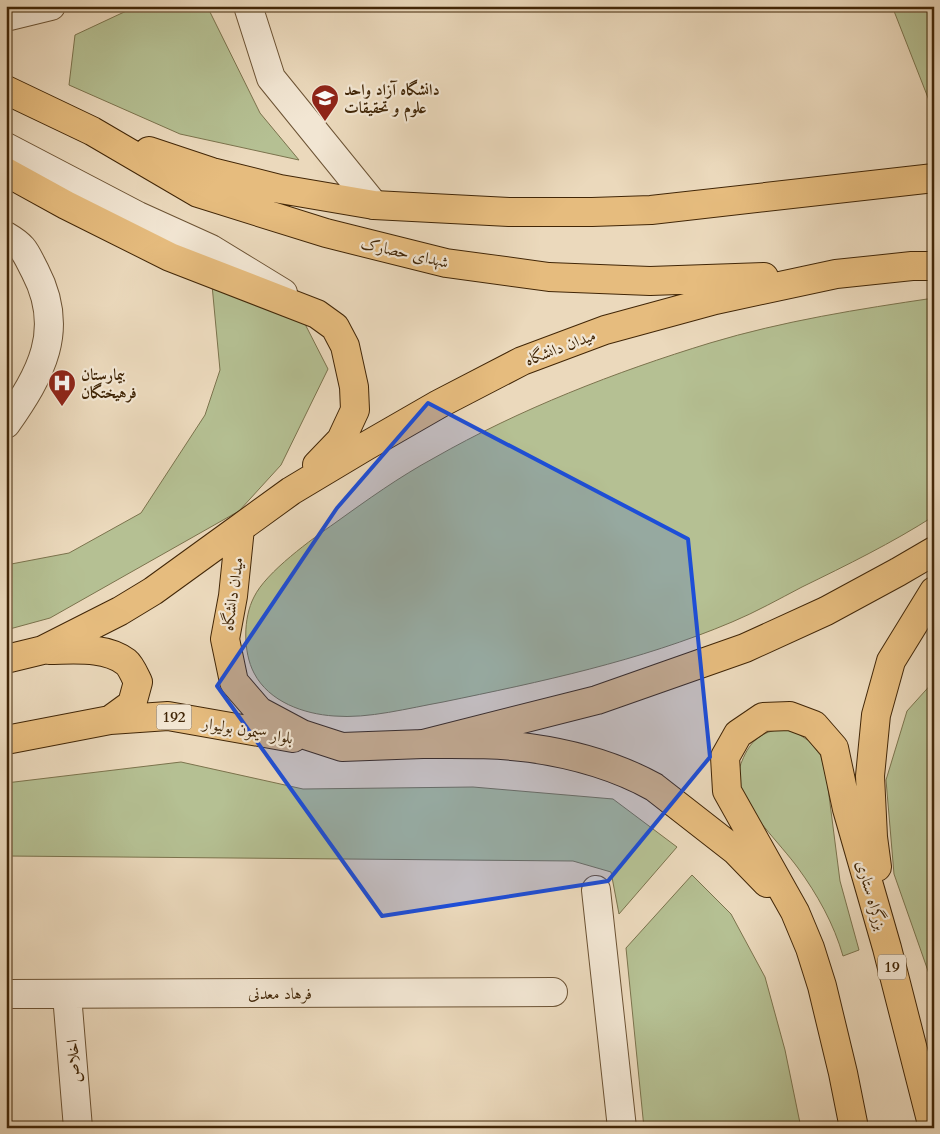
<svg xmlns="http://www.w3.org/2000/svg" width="940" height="1134" viewBox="0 0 940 1134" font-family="Cardo,Amiri,serif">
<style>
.green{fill:#b5c093;stroke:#7b734d}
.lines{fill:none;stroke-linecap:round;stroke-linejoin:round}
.minor-casing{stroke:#6c5334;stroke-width:30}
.major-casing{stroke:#412607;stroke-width:30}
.highway-casing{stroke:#412607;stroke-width:30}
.minor{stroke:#f2e6d3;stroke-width:28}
.major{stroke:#e6bc7e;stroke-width:28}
.highway{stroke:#e6bc7e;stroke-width:28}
.marked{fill:#1d4ed8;fill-opacity:0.2;stroke:#1d4ed8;stroke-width:4;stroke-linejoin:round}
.labels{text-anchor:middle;stroke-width:4.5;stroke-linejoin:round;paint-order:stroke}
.shield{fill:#f2e6d3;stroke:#766044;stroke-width:1}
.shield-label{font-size:15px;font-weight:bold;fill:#412607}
.poi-label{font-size:16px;font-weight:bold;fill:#412607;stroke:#f2e6d3;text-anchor:start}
.street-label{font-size:16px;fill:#412607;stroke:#f2e6d3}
</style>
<rect width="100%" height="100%" fill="#ebd9bc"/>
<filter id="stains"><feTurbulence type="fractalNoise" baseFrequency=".004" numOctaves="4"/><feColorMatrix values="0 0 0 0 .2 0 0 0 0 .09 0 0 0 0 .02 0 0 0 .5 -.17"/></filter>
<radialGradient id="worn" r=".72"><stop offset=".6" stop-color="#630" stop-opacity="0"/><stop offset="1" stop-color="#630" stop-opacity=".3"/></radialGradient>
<path class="green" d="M 137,6 L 207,6 L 260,113 L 299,160 L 180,134 L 69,85 L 75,35 Z
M 892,6 L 934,6 L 934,113 Z
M 212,285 L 305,324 L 328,369 L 281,465 L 239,511 L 50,618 L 6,630 L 6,565 L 69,553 L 141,513 L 205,415 L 220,370 Z
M 934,298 L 934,516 C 892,543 847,565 802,587 C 779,599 756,612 732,622 C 640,661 540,682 443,702 C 409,708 368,719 334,716 C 304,714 269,702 254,673 C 243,652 243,618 254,597 C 266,572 312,539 335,523 C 367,500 399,477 434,458 C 520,409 615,372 710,343 C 783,321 859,309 934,298 Z
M 934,681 L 934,988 L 894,874 L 886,780 L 907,711 Z
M 784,729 L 797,733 L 809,741 L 821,756 L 827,780 L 840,881 L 859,950 L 843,956 C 834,924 817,894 798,868 C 779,842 748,814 739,784 C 737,777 739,768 742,761 C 750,741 761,731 784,729 Z
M 181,762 L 303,789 L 473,787 L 613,799 L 677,847 L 619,914 L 611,872 L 573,861 L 6,856 L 6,783 Z
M 692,875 L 731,914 L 765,977 L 785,1050 L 801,1128 L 644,1128 L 626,948 Z"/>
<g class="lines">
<g class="minor-casing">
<path id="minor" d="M 248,6 L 271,78 L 374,205
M 6,17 L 51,6
M 6,147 L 138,216 L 211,249 L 283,293
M 6,236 C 25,247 25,252 35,271 C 66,330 41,374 6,424
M 596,890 L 622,1128
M 6,994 L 553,992
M 67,995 L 78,1128"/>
</g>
<g class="major-casing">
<path id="major" d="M 6,90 L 92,131 L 198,193 L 326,233 L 446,263 L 549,277 L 650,281 L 764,277
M 149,151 L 212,172 L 280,189 L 374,205 L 509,212 L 592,212 L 651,210 L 934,178
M 6,172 L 66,205 L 170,257 L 317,314 L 335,327 L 345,346 L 354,387 L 355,410 L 341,440 L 317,465
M 934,266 L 912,266 L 836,274 L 715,300 L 605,330 L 522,361 L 439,404 L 366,446 L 291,491 L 240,528 L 233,596 L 225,639 L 234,682 L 259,711 L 302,734 L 342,747 L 423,744 L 597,700 L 745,648 L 826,611 L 898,572 L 934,551
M 49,650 C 73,650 105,646 126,662 C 131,666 135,676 138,682 L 132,704 L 110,720
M 6,659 L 43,650 L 120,611 L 153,591 L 240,528
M 6,740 L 110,720 L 168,716 L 293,738"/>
</g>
<g class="highway-casing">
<path id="highway" d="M 423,744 C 458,744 495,743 530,748 C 573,754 616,766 654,787 L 736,851 L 767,883
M 877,867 L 873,837 L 870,776 L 876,715 L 891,661 L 934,591
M 854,1128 L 843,1073 L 822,986 L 810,948 L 795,912 L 727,791 L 725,757 L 738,734 L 763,717 L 790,716 L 814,725 L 834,748 L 847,809 L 887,948 L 933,1128"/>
</g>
<use href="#minor" class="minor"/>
<use href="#major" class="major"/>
<use href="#highway" class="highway"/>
</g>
<path class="marked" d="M 428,403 L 688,539 L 710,757 L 608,881 L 382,916 L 217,686 L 337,508 Z"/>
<defs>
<g id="university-pin" transform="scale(1.4375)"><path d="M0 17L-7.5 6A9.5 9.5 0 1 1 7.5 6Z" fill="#8f2418" stroke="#f2e6d3"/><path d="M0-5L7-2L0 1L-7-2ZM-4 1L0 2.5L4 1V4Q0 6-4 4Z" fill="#fff"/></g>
<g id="hospital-pin" transform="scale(1.4375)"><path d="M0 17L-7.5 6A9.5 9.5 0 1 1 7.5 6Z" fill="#8f2418" stroke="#f2e6d3"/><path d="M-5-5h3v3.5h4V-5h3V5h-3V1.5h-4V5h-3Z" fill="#fff"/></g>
</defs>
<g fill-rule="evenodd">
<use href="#university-pin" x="325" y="98"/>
<use href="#hospital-pin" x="62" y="383"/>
</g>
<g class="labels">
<g class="shield">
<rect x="156.5" y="704.5" width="35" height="25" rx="4"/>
<rect x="878" y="954.5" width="28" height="25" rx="4"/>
</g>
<g class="shield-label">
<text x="174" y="722">192</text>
<text x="892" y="972">19</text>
</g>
<g class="poi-label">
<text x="344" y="95">دانشگاه آزاد واحد<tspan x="344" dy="18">علوم و تحقیقات</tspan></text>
<text x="81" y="380">بیمارستان<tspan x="81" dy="18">فرهیختگان</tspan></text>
</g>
<g class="street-label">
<text transform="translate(405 252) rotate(13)" y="6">شهدای حصارک</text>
<text transform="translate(560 347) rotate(-21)" y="6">میدان دانشگاه</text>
<text transform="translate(232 594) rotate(-82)" y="6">میدان دانشگاه</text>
<text transform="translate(248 730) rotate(10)" y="6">بلوار سیمون بولیوار</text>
<text transform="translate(872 895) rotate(74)" y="6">بزرگراه ستاری</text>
<text x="280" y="999">فرهاد معدنی</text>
<text transform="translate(73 1061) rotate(-95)" y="6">اخلاص</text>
</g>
</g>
<rect width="940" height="1134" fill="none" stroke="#ebd9bc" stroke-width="25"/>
<rect x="8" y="8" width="925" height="1119" fill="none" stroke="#412607" stroke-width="2.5"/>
<rect x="12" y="12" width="915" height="1109" fill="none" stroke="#412607"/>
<rect width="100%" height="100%" filter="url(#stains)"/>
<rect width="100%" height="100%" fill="url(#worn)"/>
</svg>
